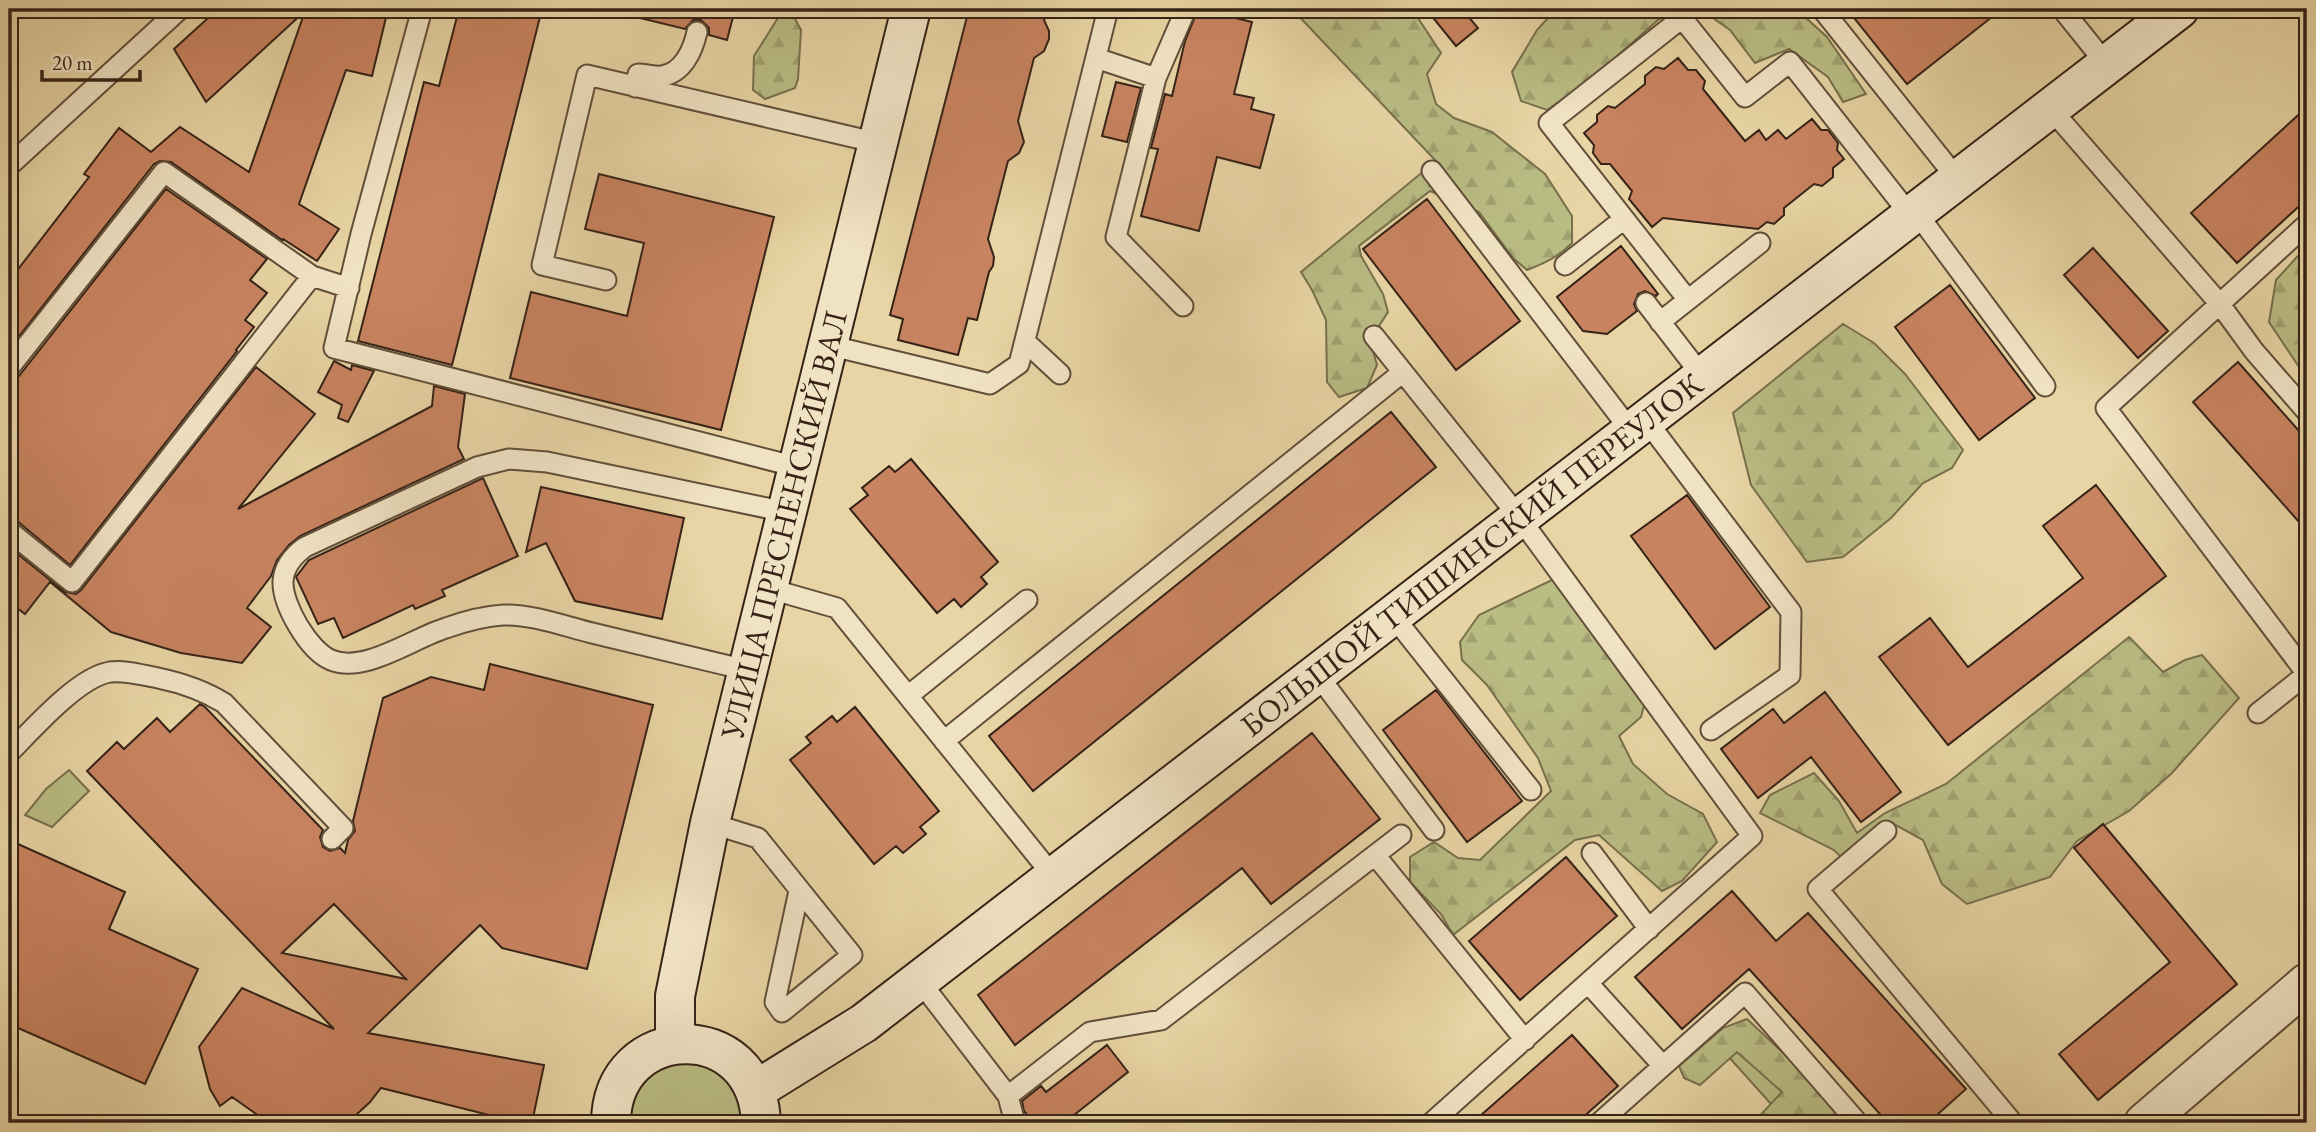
<svg xmlns="http://www.w3.org/2000/svg" width="2316" height="1132" viewBox="0 0 2316 1132" font-family="'EB Garamond',serif">
<style>
.green{fill:#b9bc83;stroke:#77704d;stroke-width:2}
.forest{fill:url(#forest-firs);stroke:#77704d;stroke-width:2}
.building{fill:#c88360;stroke:#352317;stroke-width:2;fill-rule:evenodd}
.lines{fill:none;stroke-linecap:round;stroke-linejoin:round}
.lane-casing{stroke:#624f3a;stroke-width:23}
.street-casing{stroke:#624f3a;stroke-width:42}
.secondary-casing{stroke:#352317;stroke-width:42}
.lane{stroke:#f0e3c4;stroke-width:19}
.street{stroke:#f0e3c4;stroke-width:38}
.secondary{stroke:#f0e3c4;stroke-width:38}
.labels{text-anchor:middle;stroke-width:5;stroke-linejoin:round;paint-order:stroke}
.street-label{font-size:32px;fill:#352317;stroke:#f0e3c4}
</style>
<defs>
<pattern id="forest-firs" width="22" height="20" patternUnits="userSpaceOnUse" patternTransform="scale(1.75)"><rect width="22" height="20" fill="#b9bc83"/><path d="M5 1l3.5 6h-7zM16 11l3.5 6h-7z" fill="#a0a170"/></pattern>
</defs>
<rect width="100%" height="100%" fill="#e8d4a4"/>
<filter id="stains"><feTurbulence type="fractalNoise" baseFrequency=".00286" numOctaves="4"/><feColorMatrix values="0 0 0 0 .2 0 0 0 0 .09 0 0 0 0 .02 0 0 0 .5 -.17"/></filter>
<radialGradient id="worn" r=".72"><stop offset=".6" stop-color="#630" stop-opacity="0"/><stop offset="1" stop-color="#630" stop-opacity=".3"/></radialGradient>
<path class="green" d="M 69,770 L 89,791 L 52,827 L 25,815 L 46,789 Z
M 1754,1030 L 1821,1105 L 1788,1123 L 1727,1055 Z
M 664,1059 L 718,1062 L 753,1123 L 623,1123 L 626,1098 Z"/>
<path class="forest" d="M 1292,9 L 1412,9 L 1441,53 L 1427,74 L 1436,104 L 1454,118 L 1492,132 L 1545,174 L 1572,216 L 1572,243 C 1558,257 1545,263 1527,270 L 1513,258 L 1479,212 L 1430,191 L 1359,246 L 1361,256 L 1383,294 L 1388,312 L 1370,340 L 1377,365 L 1367,388 L 1339,397 L 1327,382 L 1326,320 L 1312,290 L 1301,272 L 1436,161 Z
M 1556,9 L 1681,9 L 1659,19 L 1590,80 L 1547,110 L 1521,101 L 1512,72 L 1537,30 Z
M 1700,9 L 1796,9 L 1827,37 L 1866,94 L 1843,102 L 1828,77 L 1789,49 L 1755,63 L 1730,30 Z
M 781,13 L 793,15 L 801,30 L 798,79 L 795,88 L 765,99 L 753,90 L 754,56 Z
M 2307,246 L 2307,379 L 2269,322 L 2276,280 Z
M 1843,324 L 1874,343 L 1905,374 L 1963,450 L 1952,468 L 1923,483 L 1891,518 L 1843,557 L 1807,562 L 1751,485 L 1733,413 Z
M 1556,578 L 1645,702 L 1641,717 L 1619,736 L 1633,764 L 1667,794 L 1703,814 L 1717,842 L 1682,881 L 1662,891 L 1599,835 L 1575,840 L 1453,935 L 1441,914 L 1410,882 L 1410,857 L 1434,842 L 1458,858 L 1480,860 L 1551,791 L 1538,758 L 1487,685 L 1462,660 L 1460,642 L 1479,615 Z
M 2129,637 L 2163,672 L 2185,660 L 2202,655 L 2239,698 L 2171,774 L 2129,811 L 2077,841 L 2050,877 L 1967,904 L 1942,884 L 1923,840 L 1892,823 L 1843,859 L 1834,850 L 1760,813 L 1770,795 L 1814,773 L 1839,801 L 1857,833 L 1885,813 L 1946,784 Z
M 1747,1019 L 1794,1063 L 1847,1123 L 1753,1123 L 1782,1092 L 1737,1052 L 1700,1085 L 1684,1078 L 1679,1066 L 1723,1028 Z"/>
<path class="building" d="M 218,9 L 388,9 L 372,76 L 346,70 L 299,204 L 339,229 L 317,261 L 283,239 L 282,240 L 171,162 L 160,161 L 154,164 L 9,349 L 9,281 L 89,177 L 84,174 L 119,128 L 151,152 L 180,127 L 249,172 L 305,11 L 206,102 L 174,49 Z
M 459,9 L 542,9 L 452,365 L 358,341 L 424,82 L 439,86 Z
M 642,9 L 735,9 L 727,40 L 709,35 L 709,28 L 701,20 L 693,20 L 685,29 L 640,18 Z
M 969,9 L 1047,9 L 1044,20 L 1049,31 L 1049,39 L 1044,51 L 1034,58 L 1018,121 L 1024,142 L 1019,153 L 1008,161 L 988,239 L 994,257 L 993,266 L 989,272 L 977,320 L 968,318 L 958,355 L 898,340 L 903,319 L 890,315 Z
M 1198,9 L 1252,22 L 1234,94 L 1254,98 L 1251,109 L 1274,115 L 1260,168 L 1217,157 L 1199,231 L 1141,216 L 1158,149 L 1151,148 L 1165,94 L 1172,96 L 1185,41 Z
M 1426,9 L 1462,9 L 1478,28 L 1456,46 Z
M 1847,9 L 2002,9 L 1907,84 Z
M 1678,58 L 1688,70 L 1696,70 L 1705,81 L 1703,89 L 1745,141 L 1759,130 L 1766,140 L 1778,130 L 1786,139 L 1812,119 L 1821,130 L 1828,130 L 1838,143 L 1837,150 L 1844,159 L 1833,168 L 1833,177 L 1822,186 L 1814,184 L 1784,208 L 1784,215 L 1774,224 L 1767,222 L 1758,229 L 1663,218 L 1652,227 L 1629,199 L 1632,191 L 1610,164 L 1601,164 L 1593,153 L 1594,145 L 1584,133 L 1597,122 L 1597,115 L 1608,106 L 1615,108 L 1645,84 L 1645,76 L 1656,67 L 1664,69 Z
M 1116,82 L 1141,88 L 1127,142 L 1102,136 Z
M 2307,107 L 2307,199 L 2237,263 L 2191,213 Z
M 599,174 L 774,217 L 721,430 L 510,378 L 531,292 L 627,316 L 644,243 L 585,229 Z
M 166,189 L 267,259 L 250,280 L 267,293 L 245,320 L 254,327 L 236,350 L 237,351 L 70,565 L 17,521 L 9,519 L 9,380 L 19,376 Z
M 1427,199 L 1520,321 L 1456,370 L 1363,249 Z
M 1621,246 L 1658,294 L 1656,296 L 1645,291 L 1638,294 L 1634,304 L 1637,311 L 1607,334 L 1583,331 L 1557,297 Z
M 2093,248 L 2168,331 L 2138,358 L 2064,275 Z
M 1950,285 L 2035,398 L 1979,440 L 1895,327 Z
M 334,361 L 351,370 L 352,365 L 374,371 L 348,422 L 338,418 L 342,405 L 318,392 Z
M 2238,362 L 2307,440 L 2307,531 L 2193,402 Z
M 256,367 L 315,414 L 238,509 L 432,406 L 434,386 L 465,394 L 458,447 L 464,459 L 300,536 L 289,545 L 277,560 L 271,576 L 247,608 L 271,627 L 242,663 L 181,653 L 111,632 L 50,582 L 25,614 L 9,602 L 9,547 L 65,592 L 76,594 L 81,590 Z
M 1391,412 L 1436,467 L 1033,791 L 989,736 Z
M 911,459 L 998,562 L 981,577 L 987,584 L 961,607 L 954,599 L 937,613 L 850,509 L 868,495 L 862,488 L 889,466 L 895,472 Z
M 483,478 L 518,556 L 442,590 L 445,596 L 415,609 L 413,605 L 343,638 L 334,618 L 318,624 L 296,577 L 309,560 Z
M 2096,485 L 2166,576 L 1948,745 L 1879,657 L 1930,618 L 1968,667 L 2083,578 L 2043,526 Z
M 541,487 L 684,518 L 662,619 L 575,601 L 546,543 L 526,552 Z
M 1687,495 L 1770,607 L 1715,649 L 1631,536 Z
M 490,664 L 653,705 L 587,969 L 502,948 L 480,925 L 368,1033 L 544,1065 L 532,1123 L 521,1123 L 381,1088 L 370,1102 L 355,1116 L 341,1123 L 269,1123 L 232,1097 L 220,1106 L 210,1089 L 199,1047 L 242,988 L 334,1029 L 87,771 L 117,742 L 124,749 L 157,718 L 170,732 L 200,704 L 205,707 L 323,830 L 320,837 L 323,847 L 330,851 L 340,848 L 345,853 L 348,840 L 355,831 L 353,821 L 383,698 L 431,677 L 484,690 ZM 334,904 L 406,979 L 282,953 Z
M 1436,690 L 1522,801 L 1467,842 L 1383,730 Z
M 1825,692 L 1901,792 L 1861,822 L 1811,757 L 1758,798 L 1721,749 L 1773,709 L 1784,723 Z
M 855,707 L 939,811 L 920,827 L 926,834 L 903,853 L 896,846 L 874,864 L 790,760 L 811,743 L 806,737 L 832,716 L 837,722 Z
M 1312,733 L 1380,819 L 1271,904 L 1242,868 L 1015,1045 L 978,995 Z
M 2103,824 L 2237,984 L 2098,1100 L 2059,1054 L 2170,962 L 2074,848 Z
M 9,840 L 125,892 L 109,929 L 198,969 L 145,1084 L 9,1024 Z
M 1566,857 L 1617,916 L 1520,1000 L 1469,941 Z
M 1732,891 L 1776,941 L 1808,913 L 1966,1089 L 1928,1123 L 1888,1123 L 1749,969 L 1682,1029 L 1635,977 Z
M 1572,1035 L 1618,1086 L 1580,1120 L 1576,1123 L 1472,1123 Z
M 1107,1045 L 1128,1072 L 1064,1123 L 1034,1123 L 1024,1111 L 1022,1101 L 1041,1086 L 1046,1092 Z"/>
<g class="lines">
<g class="lane-casing">
<path id="lane" d="M 422,9 L 361,234 L 334,348 L 797,467
M 1822,9 L 1958,180
M 2062,9 L 2107,65
M 1096,58 L 1156,78
M 635,87 L 638,74 C 646,74 655,77 662,76 C 683,73 693,50 697,32
M 2050,108 L 2219,303 L 2254,351 L 2307,412
M 9,166 L 180,9
M 1432,171 L 1631,431
M 1916,212 L 2045,386
M 1565,265 L 1624,219
M 606,280 L 542,265 L 587,75 L 878,143
M 1688,300 L 1549,123 L 1682,18 L 1745,97 L 1790,62 L 1911,216
M 1646,303 L 1703,377
M 1183,306 L 1116,237 L 1156,78 L 1186,9
M 1660,322 L 1760,243
M 1374,336 L 1519,517 L 1752,836 L 1431,1123
M 828,345 L 990,384 L 1019,364 L 1108,9
M 1024,345 L 1031,347 L 1060,374
M 9,368 L 164,172 L 312,276 L 349,288
M 1646,420 L 1791,612 L 1790,675 L 1711,730
M 9,531 L 72,582 L 312,276
M 767,588 L 837,608 L 1054,877
M 1393,616 L 1531,790
M 747,670 C 695,658 643,645 592,633 C 564,626 532,614 503,615 C 485,616 463,622 446,628 C 413,638 365,674 331,660 C 309,651 282,605 283,581 C 284,567 294,555 305,547 L 477,467 L 509,459 L 547,462 L 786,512
M 1317,674 L 1434,830
M 908,696 L 1027,600
M 2258,713 L 2307,674 L 2106,408 L 2307,224
M 944,741 L 1403,372
M 9,753 C 32,730 78,677 110,672 C 126,670 142,675 158,678 C 182,683 203,690 224,703 L 343,828 L 332,839
M 710,823 L 758,838 L 852,955 L 782,1012 L 775,1002 L 799,891
M 1886,831 L 1818,889 L 2013,1123
M 1592,853 L 1649,929
M 1375,855 L 1525,1040
M 919,980 L 1008,1096 L 1090,1032 L 1161,1020 L 1401,835
M 1588,983 L 1663,1066
M 1008,1096 L 1015,1123
M 1599,1123 L 1745,993 L 1858,1123"/>
</g>
<g class="street-casing">
<path id="street" d="M 2144,1123 L 2307,983"/>
</g>
<g class="secondary-casing">
<g id="secondary">
<path id="s1" d="M 675,1044 L 675,996 L 710,823 L 911,9"/>
<path id="s2" d="M 756,1090 L 864,1023 L 2179,9"/>
<path d="M 611,1123 C 611,1021 757,1015 761,1123"/>
</g>
</g>
<use href="#lane" class="lane"/>
<use href="#street" class="street"/>
<use href="#secondary" class="secondary"/>
</g>
<g class="labels">
<g class="street-label">
<text dy="11" stroke="none"><textPath href="#s1" startOffset="532">УЛИЦА ПРЕСНЕНСКИЙ ВАЛ</textPath></text>
<text dy="11" stroke="none"><textPath href="#s2" startOffset="894">БОЛЬШОЙ ТИШИНСКИЙ ПЕРЕУЛОК</textPath></text>
</g>
</g>
<rect width="2316" height="1132" fill="none" stroke="#e8d4a4" stroke-width="35"/>
<rect x="10" y="10" width="2295" height="1111" fill="none" stroke="#352317" stroke-width="3.5"/>
<rect x="18" y="18" width="2281" height="1097" fill="none" stroke="#352317" stroke-width="2"/>
<path d="M42 70v10h98v-10" fill="none" stroke="#352317" stroke-width="3.5"/>
<text x="52" y="70" font-size="21" fill="#352317" stroke="#f0e3c4" stroke-width="5" paint-order="stroke">20 m</text>
<rect width="100%" height="100%" filter="url(#stains)"/>
<rect width="100%" height="100%" fill="url(#worn)"/>
</svg>
